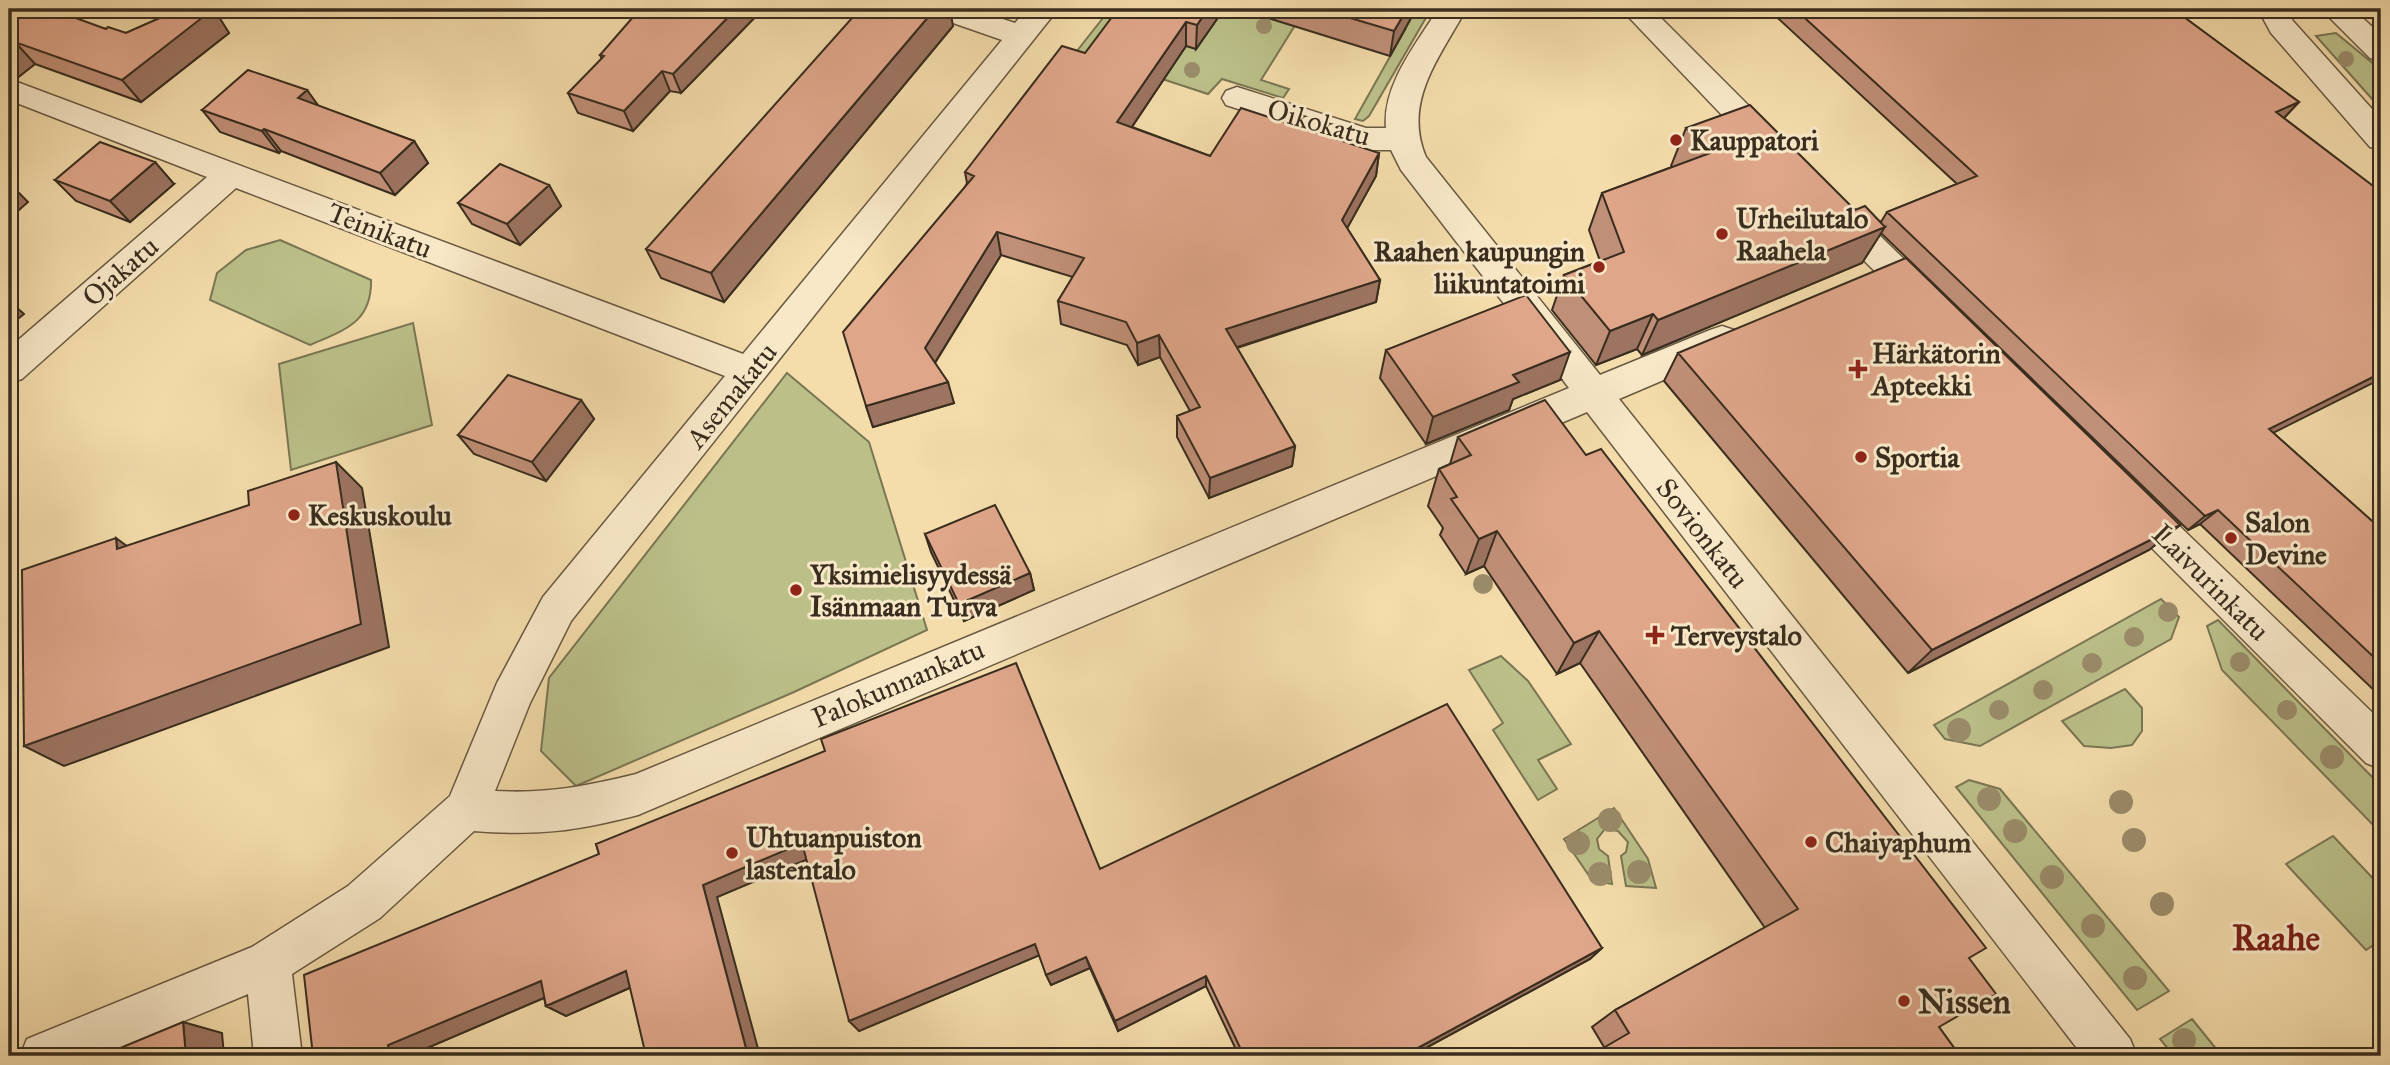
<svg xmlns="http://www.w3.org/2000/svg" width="2390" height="1065" viewBox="0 0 2390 1065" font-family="'IM FELL Great Primer',serif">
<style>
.green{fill:#bbc089;stroke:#7a7654;stroke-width:2}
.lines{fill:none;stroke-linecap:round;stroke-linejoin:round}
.minor-casing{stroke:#685942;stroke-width:3}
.minor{fill:#f8e8c8;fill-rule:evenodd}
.tree{fill:#9b8c6a}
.wall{fill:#c08f77;stroke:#392d1f;stroke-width:2}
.shaded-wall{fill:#9c7461;stroke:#392d1f;stroke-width:2}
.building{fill:#dfa68a;stroke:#392d1f;stroke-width:2}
.poi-dot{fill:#8f2418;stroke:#f8e8c8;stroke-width:2.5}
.labels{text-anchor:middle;stroke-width:6;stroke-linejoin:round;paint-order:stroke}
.street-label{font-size:28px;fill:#392d1f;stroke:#f8e8c8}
.poi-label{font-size:28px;font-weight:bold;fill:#392d1f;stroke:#f8e8c8;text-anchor:start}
.near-poi-label{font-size:33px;font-weight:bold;fill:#392d1f;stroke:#f8e8c8;text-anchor:start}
.district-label{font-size:35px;font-weight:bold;fill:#7a1f14;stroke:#f8e8c8}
</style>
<rect width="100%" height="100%" fill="#f4dcab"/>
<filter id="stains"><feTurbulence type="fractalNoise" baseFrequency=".00286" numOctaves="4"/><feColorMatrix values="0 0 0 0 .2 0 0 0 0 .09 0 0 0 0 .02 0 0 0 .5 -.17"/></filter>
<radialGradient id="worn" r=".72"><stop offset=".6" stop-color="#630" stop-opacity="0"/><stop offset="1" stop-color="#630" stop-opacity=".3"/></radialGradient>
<path class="green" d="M 1110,9 L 1137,9 L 1196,49 L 1224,9 L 1304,11 L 1261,80 L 1289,89 L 1283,98 L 1222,79 L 1208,94 L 1077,51 Z
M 1380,9 L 1431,9 L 1369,116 L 1363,121 L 1355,119 L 1406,28 Z
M 2336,33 L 2381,70 L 2381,109 L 2316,36 Z
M 280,240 L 371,280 C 372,323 344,330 310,345 L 210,300 L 217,273 L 246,250 Z
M 413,323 L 432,425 L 291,470 L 279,364 Z
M 787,373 L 869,442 L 927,630 L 794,692 L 576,786 L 541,751 L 549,678 Z
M 2161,599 L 2179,617 L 2171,639 L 1980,746 L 1945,739 L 1934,725 Z
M 2218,620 L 2381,786 L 2381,828 L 2378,830 L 2222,670 L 2207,626 Z
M 1501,656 L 1528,681 L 1571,744 L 1538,760 L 1557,789 L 1538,800 L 1493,730 L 1503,723 L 1469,670 Z
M 2125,689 L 2142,708 L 2142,731 L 2132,745 L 2111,748 L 2084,746 L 2062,721 Z
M 1969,780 L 2000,789 L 2169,991 L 2137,1010 L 1956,787 Z
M 1614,808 L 1648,859 L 1656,888 L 1626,886 L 1621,856 L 1626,852 L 1628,842 L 1618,831 L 1605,829 L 1597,839 L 1599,849 L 1608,856 L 1612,884 L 1592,880 L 1564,839 Z
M 2333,836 L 2381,887 L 2381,940 L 2366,950 L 2286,864 Z
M 2192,1019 L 2222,1056 L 2174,1056 L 2160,1039 Z"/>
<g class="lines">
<g class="minor-casing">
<path id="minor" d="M 929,9 L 972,9 L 1015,23 L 1027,9 L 1058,9 L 571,621 L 530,703 L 495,791 C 545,794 588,786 636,774 L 1569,388 L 1401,170 L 1391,150 L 1365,150 L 1226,105 L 1222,98 L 1226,91 L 1237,87 L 1366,128 L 1386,128 C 1382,85 1417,43 1438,9 L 1466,9 C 1441,56 1402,101 1426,157 L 1600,375 L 1710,330 L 1722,326 L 1734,330 L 1740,340 L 1734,350 L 1619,399 L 2130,1039 L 2137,1056 L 2083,1056 L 1587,412 L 638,815 C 577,831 537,836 474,831 L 380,918 L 292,974 L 302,1056 L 254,1056 L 248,994 L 101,1056 L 20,1056 L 27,1039 L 252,947 L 348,886 L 450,796 L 497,683 L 543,597 L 725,376 L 236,188 L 22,379 L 9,383 L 9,348 L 207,177 L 9,100 L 9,79 L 743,354 L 1002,40 L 933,16 Z
M 1621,9 L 1652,9 L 1782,139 L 1787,147 L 1782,155 L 1771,158 L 1760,155 Z
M 2258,9 L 2286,9 L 2293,21 L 2381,119 L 2381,150 L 2370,147 L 2271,33 Z
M 2321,9 L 2353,9 L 2381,35 L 2381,61 L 2370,58 Z
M 1835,200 L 1847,204 L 1939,293 L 1944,302 L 1939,311 L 1927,315 L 1915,311 L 1823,220 L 1819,212 L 1823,204 Z
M 2127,483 L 2140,488 L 2381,721 L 2381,769 L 2366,763 L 2114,510 L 2108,499 L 2114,488 Z"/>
</g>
<use href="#minor" class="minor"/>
</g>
<g class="tree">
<circle cx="1264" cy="26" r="8"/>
<circle cx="2346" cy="59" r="8"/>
<circle cx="1192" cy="70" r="8"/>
<circle cx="1483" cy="584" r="10"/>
<circle cx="2168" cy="612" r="10"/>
<circle cx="2134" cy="637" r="10"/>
<circle cx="2240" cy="662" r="10"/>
<circle cx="2092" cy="663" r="10"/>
<circle cx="2043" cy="690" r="10"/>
<circle cx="1999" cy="710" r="10"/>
<circle cx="2287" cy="710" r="10"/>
<circle cx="1959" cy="730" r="12"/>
<circle cx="2332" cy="757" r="12"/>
<circle cx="1989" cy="799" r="12"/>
<circle cx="2121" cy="802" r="12"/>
<circle cx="1610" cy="820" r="12"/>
<circle cx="2015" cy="831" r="12"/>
<circle cx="2134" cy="840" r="12"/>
<circle cx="1578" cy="843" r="12"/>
<circle cx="1639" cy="872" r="12"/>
<circle cx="1600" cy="874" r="12"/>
<circle cx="2052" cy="877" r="12"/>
<circle cx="2162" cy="904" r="12"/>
<circle cx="2093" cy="926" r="12"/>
<circle cx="2135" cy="978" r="12"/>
<circle cx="2184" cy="1040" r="12"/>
</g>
<path class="wall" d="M 9,9 L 126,33 L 180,9 L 213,9 L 229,33 L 141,102 L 35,64 L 16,79 L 9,77 Z
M 763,9 L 681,93 L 670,91 L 633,131 L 578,113 L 568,93 L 602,59 L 600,55 Z
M 1224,9 L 1196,49 L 1186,46 L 1132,127 L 1210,156 L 1379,153 L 1376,176 L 1347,228 L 1380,280 L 1376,302 L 1237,348 L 1295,446 L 1292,466 L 1209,498 L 1177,437 L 1177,416 L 1190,411 L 1160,357 L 1138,365 L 1127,345 L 1061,324 L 1058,301 L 1073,277 L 1001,255 L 935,363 L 954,403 L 873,427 L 866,406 L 967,183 L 965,172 L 1085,53 Z
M 1239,9 L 1416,9 L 1390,56 Z
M 1768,9 L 2173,9 L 2299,102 L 2284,118 L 2273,433 L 2381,529 L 2381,697 L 2200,524 L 2188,530 L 1881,233 L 1862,263 L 1642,355 L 1637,349 L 1596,365 L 1552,310 L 1564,275 L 1600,261 L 1589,230 L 1602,193 L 1672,167 L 1671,166 L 1686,128 L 1881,222 L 1887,212 L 1957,184 Z
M 953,26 L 724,302 L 661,278 L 646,249 Z
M 307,90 L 318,106 L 414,141 L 428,163 L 395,195 L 281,151 L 279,153 L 220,132 L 202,110 Z
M 55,180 L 174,184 L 130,222 L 76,201 Z
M 549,185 L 561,206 L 520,245 L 472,224 L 458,203 Z
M 1386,350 L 1560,380 L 1513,399 L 1509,410 L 1426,444 L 1380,378 Z
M 1678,353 L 2180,525 L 2149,550 L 1908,673 L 1664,381 Z
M 581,400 L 594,419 L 546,481 L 474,454 L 458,435 Z
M 1458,437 L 1586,455 L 1969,958 L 1939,1027 L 1960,1056 L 1589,1056 L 1604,1047 L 1592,1027 L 1615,1010 L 1765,928 L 1580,663 L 1557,674 L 1484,566 L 1466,574 L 1440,535 L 1443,528 L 1428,506 L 1439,469 L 1450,464 Z
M 925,534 L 1030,573 L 1034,590 L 964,621 L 931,552 Z
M 596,844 L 1100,869 L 1602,948 L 1590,959 L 1411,1056 L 1239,1056 L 1206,986 L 1118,1031 L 1090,968 L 1051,985 L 1039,955 L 859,1031 L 806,859 L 717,897 L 630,988 L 566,1016 L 546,1006 L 544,998 L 413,1054 L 313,1056 L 599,854 Z"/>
<path class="shaded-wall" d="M 211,9 L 213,9 L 221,20 L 229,33 L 141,102 L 122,80 Z
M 736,9 L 763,9 L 681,93 L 673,74 Z
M 935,9 L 950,9 L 953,26 L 724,302 L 711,273 Z
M 1208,9 L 1224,9 L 1196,49 L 1197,25 Z
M 1407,9 L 1416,9 L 1390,56 L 1394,31 Z
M 1186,22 L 1186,46 L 1119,146 L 1117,122 Z
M 15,42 L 35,64 L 16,79 L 9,71 L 9,46 Z
M 662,71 L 670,91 L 633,131 L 624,111 Z
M 307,90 L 323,112 L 298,98 Z
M 2299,102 L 2283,119 L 2276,112 Z
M 264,129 L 281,151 L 279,153 L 262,131 Z
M 414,141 L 428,163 L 395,195 L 380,173 Z
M 1379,153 L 1376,176 L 1339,243 L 1342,220 Z
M 155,162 L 174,184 L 130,222 L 110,201 Z
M 9,183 L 28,202 L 9,219 Z
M 549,185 L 561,206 L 520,245 L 507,224 Z
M 1885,227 L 1862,263 L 1642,355 L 1658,320 Z
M 997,232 L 1001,255 L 931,369 L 925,348 Z
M 1380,280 L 1376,302 L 1225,351 L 1226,329 Z
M 9,301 L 24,314 L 9,326 Z
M 1653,314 L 1637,349 L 1596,365 L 1610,331 Z
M 1159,335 L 1160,357 L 1138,365 L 1137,343 Z
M 1570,352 L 1560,380 L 1513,399 L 1509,410 L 1426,444 L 1433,417 L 1513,375 Z
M 2381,373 L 2381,379 L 2251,444 L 2269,429 Z
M 948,382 L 954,403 L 873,427 L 866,406 Z
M 581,400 L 594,419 L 546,481 L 532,462 Z
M 1295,446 L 1292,466 L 1209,498 L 1210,478 Z
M 336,462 L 362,488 L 389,647 L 64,766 L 24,746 Z
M 2218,510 L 2200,524 L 2188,530 L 2205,516 Z
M 2180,525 L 2149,550 L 1908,673 L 1932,650 Z
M 1497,531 L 1484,566 L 1466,574 L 1479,539 Z
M 116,538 L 150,563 L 117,549 Z
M 1030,573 L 1034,590 L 964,621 L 959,604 Z
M 1599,631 L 1580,663 L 1557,674 L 1574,643 Z
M 802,843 L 813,857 L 717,897 L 760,1056 L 748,1056 L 703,885 Z
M 1035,944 L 1040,955 L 859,1031 L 849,1021 Z
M 1602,948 L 1590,959 L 1411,1056 L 1403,1056 Z
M 1086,957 L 1090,968 L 1051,985 L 1046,975 Z
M 626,971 L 643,982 L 566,1016 L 546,1006 Z
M 1206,976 L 1206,986 L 1118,1031 L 1115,1021 Z
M 541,981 L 560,991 L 413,1054 L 414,1056 L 390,1056 L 388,1045 Z
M 183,1022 L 222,1033 L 224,1056 L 186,1056 Z"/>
<path class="building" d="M 9,9 L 51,9 L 106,29 L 108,27 L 126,33 L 180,9 L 211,9 L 212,10 L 122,80 L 15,42 L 9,46 Z
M 640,9 L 736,9 L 673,74 L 662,71 L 624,111 L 568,93 L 604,56 L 600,55 Z
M 860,9 L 935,9 L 711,273 L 646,249 Z
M 1118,9 L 1208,9 L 1197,25 L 1186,22 L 1117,122 L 1210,156 L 1241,108 L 1379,153 L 1342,220 L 1380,280 L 1226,329 L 1295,446 L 1210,478 L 1177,416 L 1200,407 L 1159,335 L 1137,343 L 1126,322 L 1058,301 L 1084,258 L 997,232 L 925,348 L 948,382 L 866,406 L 843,332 L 974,176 L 965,172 L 1062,46 L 1085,53 Z
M 1320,9 L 1407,9 L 1394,31 Z
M 1795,9 L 2173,9 L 2299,102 L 2276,112 L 2381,192 L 2381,373 L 2269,429 L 2381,529 L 2381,664 L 2218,510 L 2205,516 L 1887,212 L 1977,176 Z
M 248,70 L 307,90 L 298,98 L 414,141 L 380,173 L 264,129 L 262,131 L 202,110 Z
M 1750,105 L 1855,210 L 1865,206 L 1885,227 L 1658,320 L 1653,314 L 1610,331 L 1564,275 L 1624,252 L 1602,193 L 1710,153 L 1686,128 Z
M 100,142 L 155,162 L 110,201 L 55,180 Z
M 500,164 L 549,185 L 507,224 L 458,203 Z
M 1906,258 L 2180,525 L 1932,650 L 1678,353 Z
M 1526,295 L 1570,352 L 1513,375 L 1519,382 L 1433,417 L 1386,350 Z
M 508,375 L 581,400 L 532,462 L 458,435 Z
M 1545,400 L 1586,455 L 1601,449 L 1986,948 L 1969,958 L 1996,994 L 1939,1027 L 1960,1056 L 1595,1056 L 1593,1054 L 1629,1033 L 1615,1010 L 1798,909 L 1599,631 L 1574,643 L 1497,531 L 1479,539 L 1451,499 L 1457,497 L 1439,469 L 1471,455 L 1458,437 Z
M 336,462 L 361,624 L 24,746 L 22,570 L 116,538 L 117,549 L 249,505 L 248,491 Z
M 995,505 L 1030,573 L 959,604 L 925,534 Z
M 1016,663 L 1100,869 L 1447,704 L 1602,948 L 1403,1056 L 1244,1056 L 1206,976 L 1115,1021 L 1086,957 L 1046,975 L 1035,944 L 849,1021 L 802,843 L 703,885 L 748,1056 L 646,1056 L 626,971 L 546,1006 L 541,981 L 388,1045 L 390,1056 L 313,1056 L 304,975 L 599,854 L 596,844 L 825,751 L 821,739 Z
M 183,1022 L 186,1056 L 101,1056 Z"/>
<g class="poi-dot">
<circle cx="1676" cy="140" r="7"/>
<circle cx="1722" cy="234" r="7"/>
<circle cx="1599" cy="267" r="7"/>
<path d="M1854.5 358.5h7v7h7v7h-7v7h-7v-7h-7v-7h7z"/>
<circle cx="1861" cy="457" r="7"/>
<circle cx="294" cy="515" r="7"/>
<circle cx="2231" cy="538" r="7"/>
<circle cx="796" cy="590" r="7"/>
<path d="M1651.5 624.5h7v7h7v7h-7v7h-7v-7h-7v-7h7z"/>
<circle cx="1811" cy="842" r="7"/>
<circle cx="732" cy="853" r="7"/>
<circle cx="1904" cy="1001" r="7"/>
</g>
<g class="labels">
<g class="street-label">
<text transform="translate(1319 122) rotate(16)" y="10">Oikokatu</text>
<text transform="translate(380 230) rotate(21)" y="10">Teinikatu</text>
<text transform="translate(120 271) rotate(-41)" y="10">Ojakatu</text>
<text transform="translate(731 395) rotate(-51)" y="10">Asemakatu</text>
<text transform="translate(1703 533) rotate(52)" y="10">Sovionkatu</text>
<text transform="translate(2211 582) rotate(45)" y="10">Laivurinkatu</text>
<text transform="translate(898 683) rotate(-23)" y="10">Palokunnankatu</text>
</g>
<g class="poi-label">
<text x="1690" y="150">Kauppatori</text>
<text x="1736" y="228">Urheilutalo<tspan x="1736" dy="32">Raahela</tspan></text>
<text x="1585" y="261" text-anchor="end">Raahen kaupungin<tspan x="1585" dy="32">liikuntatoimi</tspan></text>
<text x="1872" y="363">Härkätorin<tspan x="1872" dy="32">Apteekki</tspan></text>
<text x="1875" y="467">Sportia</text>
<text x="308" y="525">Keskuskoulu</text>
<text x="2245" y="532">Salon<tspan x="2245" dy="32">Devine</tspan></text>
<text x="810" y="584">Yksimielisyydessä<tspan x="810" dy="32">Isänmaan Turva</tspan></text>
<text x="1671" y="645">Terveystalo</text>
<text x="746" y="847">Uhtuanpuiston<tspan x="746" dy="32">lastentalo</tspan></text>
<text x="1825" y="852">Chaiyaphum</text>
</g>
<g class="near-poi-label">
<text x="1918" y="1013">Nissen</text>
</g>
<g class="district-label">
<text x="2276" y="950">Raahe</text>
</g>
</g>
<rect width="2390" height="1065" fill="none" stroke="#f4dcab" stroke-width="35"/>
<rect x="10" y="10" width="2369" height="1044" fill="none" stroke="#392d1f" stroke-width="3.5"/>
<rect x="18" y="18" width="2355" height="1030" fill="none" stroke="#392d1f" stroke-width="2"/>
<rect width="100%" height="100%" filter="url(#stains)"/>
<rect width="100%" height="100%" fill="url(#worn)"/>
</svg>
